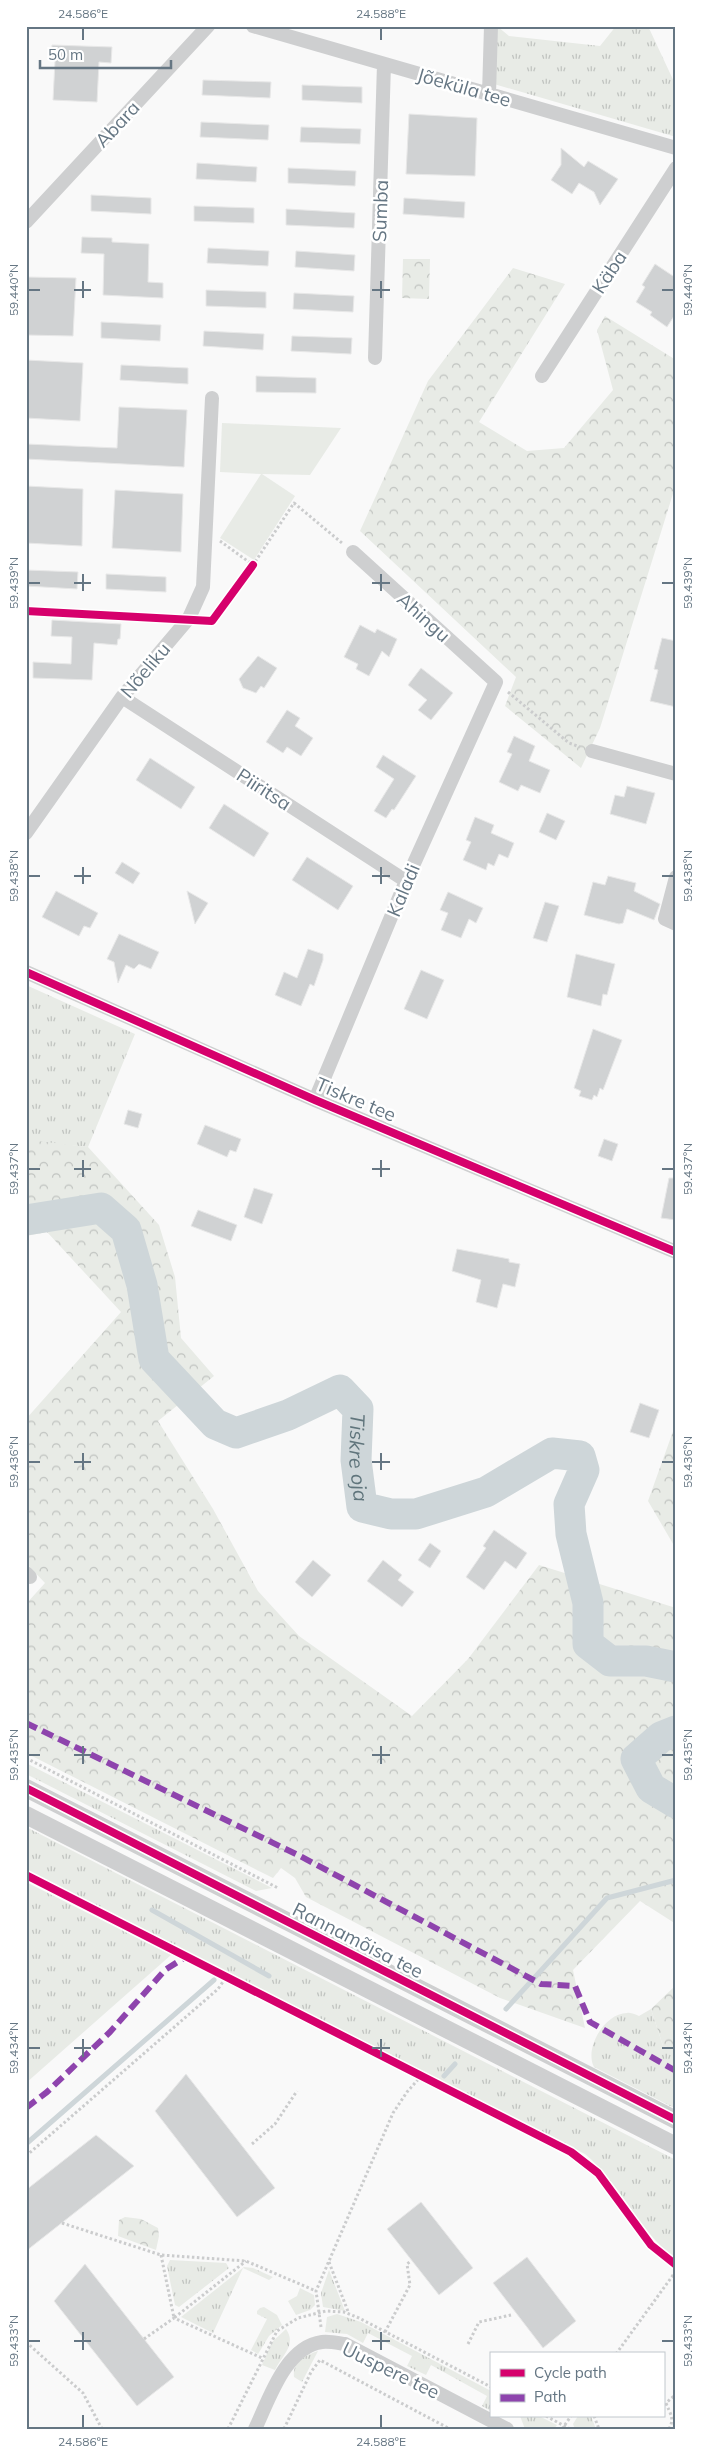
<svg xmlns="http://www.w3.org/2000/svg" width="702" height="2455" viewBox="0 0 702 2455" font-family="Mulish,sans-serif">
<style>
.grass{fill:url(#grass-tufts)}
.forest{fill:url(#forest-crowns)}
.pitch{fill:#e8ebe6}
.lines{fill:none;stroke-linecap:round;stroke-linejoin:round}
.stream{stroke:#ced6d9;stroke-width:5}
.river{stroke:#ced6d9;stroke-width:31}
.building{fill:#d0d2d3;stroke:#e8e8e8}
.path{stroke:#cbcccd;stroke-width:3;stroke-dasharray:2.5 2.5;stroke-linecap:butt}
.minor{stroke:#cecfd0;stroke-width:14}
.tertiary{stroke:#cecfd0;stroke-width:18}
.quiet{stroke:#8e44ad;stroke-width:6;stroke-dasharray:12 6;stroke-linecap:butt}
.cycleway-casing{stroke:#fff;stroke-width:11}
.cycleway{stroke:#d6006c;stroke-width:8}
.ticks{fill:none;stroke:#657683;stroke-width:2}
.labels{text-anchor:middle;stroke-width:5;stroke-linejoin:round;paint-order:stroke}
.street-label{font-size:19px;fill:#657683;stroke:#fff}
.water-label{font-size:20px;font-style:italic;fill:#60757c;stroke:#fff}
.neatline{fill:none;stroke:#657683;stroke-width:2}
.ticks-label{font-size:12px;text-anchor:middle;fill:#657683}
</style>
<defs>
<pattern id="grass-tufts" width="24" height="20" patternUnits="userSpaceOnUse" patternTransform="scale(1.25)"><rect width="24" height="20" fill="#e8ebe6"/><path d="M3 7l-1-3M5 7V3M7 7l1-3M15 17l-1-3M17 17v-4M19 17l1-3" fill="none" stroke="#c0c3c0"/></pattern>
<pattern id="forest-crowns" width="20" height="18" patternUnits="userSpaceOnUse" patternTransform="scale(1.25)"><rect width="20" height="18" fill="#e8ebe6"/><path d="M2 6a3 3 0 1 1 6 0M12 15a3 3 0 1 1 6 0" fill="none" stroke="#c0c3c0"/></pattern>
</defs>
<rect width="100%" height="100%" fill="#f9f9f9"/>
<path class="grass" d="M 497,26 L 509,36 L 600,46 L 616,26 L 648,26 L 676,86 L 676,137 L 494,84 Z
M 26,985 L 135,1034 L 88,1147 L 26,1141 Z
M 26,1763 L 272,1888 L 256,1891 L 26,1774 Z
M 26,1827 L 676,2160 L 676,2259 C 638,2231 621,2184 585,2154 L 26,1870 Z
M 26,1882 L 171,1955 L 26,2083 Z
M 651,2009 L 663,2046 L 676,2049 L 676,2109 L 594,2067 C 584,2048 605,2013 627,2013 C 631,2012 636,2015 639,2016 Z
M 170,2260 L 226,2263 L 229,2268 L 179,2307 L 175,2305 L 167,2266 Z
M 244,2267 L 253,2268 L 273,2277 L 269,2280 L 243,2268 L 213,2333 L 181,2317 Z
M 329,2270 L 345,2311 L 323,2307 L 321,2293 Z
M 300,2288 L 314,2295 L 315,2305 L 310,2310 L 296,2315 L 288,2301 L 297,2296 Z
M 264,2307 L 277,2315 L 282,2325 L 269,2336 L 258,2354 L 251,2350 L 267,2319 L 257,2314 L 257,2311 L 260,2308 Z
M 337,2314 L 361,2322 L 491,2391 L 491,2411 L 482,2406 L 487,2396 L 431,2365 L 426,2375 L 407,2366 L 412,2356 L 368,2333 L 363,2343 L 347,2334 L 325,2332 L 327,2317 Z
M 286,2329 C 297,2345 282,2355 275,2370 L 262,2365 L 272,2342 Z
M 318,2351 L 302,2382 L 294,2377 C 292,2362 306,2355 318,2351 Z
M 539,2416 L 557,2425 L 554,2429 L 525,2429 L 520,2416 Z
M 578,2416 L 591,2416 L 596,2429 L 575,2429 L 573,2424 Z"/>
<path class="forest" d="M 403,259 L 430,259 L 429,299 L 402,298 Z
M 513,268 L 565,284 L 479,422 L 527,451 L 564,448 L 613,390 L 597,330 L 605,316 L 676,360 L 676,484 L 600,728 L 581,768 L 505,706 L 516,677 L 360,531 L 428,381 Z
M 29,1140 L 88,1147 L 159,1225 L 175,1277 L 181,1338 L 214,1376 L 158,1421 L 213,1509 L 258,1591 L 299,1636 L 412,1716 L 468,1659 L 539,1565 L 676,1608 L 676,1924 L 640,1901 L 573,1970 L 585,2028 L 500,1998 L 306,1897 L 295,1878 L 281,1868 L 273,1878 L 26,1753 L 26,1604 L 45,1583 L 26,1563 L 26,1419 L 121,1312 L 47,1232 L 26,1236 L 26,1141 Z
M 676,1423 L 676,1549 L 648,1501 Z
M 676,1985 L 676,2049 L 663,2046 L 651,2009 Z
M 125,2217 L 141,2219 L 158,2228 L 159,2236 L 156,2250 L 118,2236 L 119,2220 Z"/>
<path class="pitch" d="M 222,423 L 341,428 L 310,475 L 262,474 L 295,496 L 254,560 L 220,538 L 261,474 L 220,472 Z"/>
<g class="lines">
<path class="stream" d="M 152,1910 L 269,1976
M 506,2009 L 607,1898 L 676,1880
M 444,2076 L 455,2064
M 26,2144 L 214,1980"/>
<g class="river">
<path id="s1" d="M 26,1220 L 101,1208 L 126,1230 L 142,1285 L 154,1359 L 215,1424 L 236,1433 L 288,1415 L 340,1390 L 358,1409 L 356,1460 L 362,1507 L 391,1514 L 416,1514 L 486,1492 L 552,1453 L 580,1456 L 584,1470 L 569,1504 L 571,1534 L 588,1603 L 588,1644 L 610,1661 L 646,1661 L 676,1667"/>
<path d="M 676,1731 L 661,1737 L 636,1759 L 651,1788 L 676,1803"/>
</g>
</g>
<path class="building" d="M 52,45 L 112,47 L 111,63 L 99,62 L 97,102 L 53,100 L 55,61 L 51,60 Z
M 203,80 L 271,82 L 270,98 L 202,95 Z
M 302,85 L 362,87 L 362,103 L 302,100 Z
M 409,114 L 477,118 L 475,176 L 406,174 Z
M 201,122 L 269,125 L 268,140 L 200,137 Z
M 301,127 L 361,129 L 360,144 L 300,142 Z
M 561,148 L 584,167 L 588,161 L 618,179 L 600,205 L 594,192 L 579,183 L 572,194 L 551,180 L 561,165 Z
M 197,163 L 257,167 L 256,182 L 196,179 Z
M 288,168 L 356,171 L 355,186 L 288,183 Z
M 91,195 L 151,198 L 151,214 L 91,211 Z
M 404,198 L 465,202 L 464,218 L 403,214 Z
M 194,206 L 254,208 L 254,223 L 194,221 Z
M 286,209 L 355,213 L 354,228 L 286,225 Z
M 82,237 L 112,238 L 112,242 L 149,244 L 148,282 L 163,283 L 163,298 L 103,295 L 104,254 L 81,253 Z
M 208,248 L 269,251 L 268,266 L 207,263 Z
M 296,251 L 355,255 L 354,271 L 295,267 Z
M 655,264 L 676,278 L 676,313 L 667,327 L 650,315 L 652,312 L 636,302 L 645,287 L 642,285 Z
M 26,277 L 76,278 L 73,336 L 26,335 Z
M 206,290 L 266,292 L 266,308 L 206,306 Z
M 294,293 L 354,296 L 353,312 L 293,309 Z
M 101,322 L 161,325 L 160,341 L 101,338 Z
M 204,331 L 264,334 L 263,350 L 203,346 Z
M 292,336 L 352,338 L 351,354 L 291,351 Z
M 26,360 L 83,363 L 80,421 L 26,418 Z
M 121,365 L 188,368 L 188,384 L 120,380 Z
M 256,376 L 316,378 L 316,393 L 256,392 Z
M 119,407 L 187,410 L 184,467 L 26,459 L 26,444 L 117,448 Z
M 26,486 L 83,489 L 82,546 L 26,543 Z
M 115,490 L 183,494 L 181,552 L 112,548 Z
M 26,570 L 78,572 L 77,589 L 26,586 Z
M 106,574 L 166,577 L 166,592 L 106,589 Z
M 52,620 L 121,624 L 120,639 L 118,639 L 117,645 L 94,643 L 92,680 L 33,678 L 33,662 L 71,664 L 72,637 L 51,636 Z
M 360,625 L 375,633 L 377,629 L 397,639 L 389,657 L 382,651 L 369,676 L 356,669 L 358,664 L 344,657 Z
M 662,638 L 676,641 L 676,707 L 650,701 L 658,670 L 654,669 Z
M 258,656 L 277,668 L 264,688 L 261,686 L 256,693 L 243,688 L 239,679 Z
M 421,668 L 453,693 L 431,720 L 418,710 L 427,700 L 408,685 Z
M 287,710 L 300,718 L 295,726 L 313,738 L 301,756 L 287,747 L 283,753 L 266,742 Z
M 514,736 L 535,746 L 529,761 L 550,770 L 540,793 L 521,785 L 518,791 L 499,782 L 512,754 L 507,752 Z
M 383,755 L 416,776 L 394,810 L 392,809 L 386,818 L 374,811 L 394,779 L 376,767 Z
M 150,758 L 195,787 L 181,809 L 136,780 Z
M 627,786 L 655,793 L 646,824 L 610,814 L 615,795 L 624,797 Z
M 224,804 L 269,833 L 254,857 L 209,828 Z
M 547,813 L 565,821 L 556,840 L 539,832 Z
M 475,817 L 494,825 L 491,833 L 514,843 L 508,858 L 499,854 L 494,866 L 488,863 L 486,870 L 463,860 L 471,842 L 466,840 Z
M 307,857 L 353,886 L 338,910 L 292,880 Z
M 122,862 L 140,873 L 133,884 L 115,873 Z
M 608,876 L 636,883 L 634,891 L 660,904 L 654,920 L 627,909 L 623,923 L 619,924 L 584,915 L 593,882 L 605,885 Z
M 56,891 L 98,913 L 90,928 L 84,926 L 79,936 L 42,917 Z
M 187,891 L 208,903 L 195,924 Z
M 448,892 L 483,908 L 476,923 L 469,919 L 461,938 L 441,930 L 448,913 L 440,910 Z
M 545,902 L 559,906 L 547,942 L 533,938 Z
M 119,934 L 159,952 L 151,969 L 139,964 L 134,969 L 126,965 L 118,983 L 114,962 L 107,959 Z
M 308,949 L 323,954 L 323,960 L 314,986 L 310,984 L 301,1006 L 275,995 L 284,972 L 297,978 Z
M 576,954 L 615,964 L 607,995 L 603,994 L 601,1006 L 567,997 Z
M 421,970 L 444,980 L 427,1019 L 404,1009 Z
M 593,1029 L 622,1040 L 603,1090 L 600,1088 L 597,1097 L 594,1095 L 592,1100 L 579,1096 L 581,1091 L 574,1088 Z
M 128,1110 L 142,1114 L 138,1128 L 124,1124 Z
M 205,1125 L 241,1139 L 236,1152 L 230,1150 L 227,1157 L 197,1144 Z
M 604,1139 L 618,1144 L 612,1161 L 598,1156 Z
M 669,1178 L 676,1178 L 676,1220 L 661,1218 Z
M 254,1188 L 273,1194 L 262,1224 L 244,1217 Z
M 198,1210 L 237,1225 L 231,1241 L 191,1226 Z
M 457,1249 L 509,1259 L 509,1262 L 520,1264 L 515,1287 L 503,1284 L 497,1308 L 476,1302 L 481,1280 L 452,1271 Z
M 640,1403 L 659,1410 L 649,1438 L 630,1432 Z
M 494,1530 L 527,1553 L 516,1569 L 505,1561 L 484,1590 L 466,1577 L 486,1548 L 483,1546 Z
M 430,1543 L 441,1551 L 430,1568 L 418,1560 Z
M 313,1560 L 331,1575 L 312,1597 L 295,1582 Z
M 383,1560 L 402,1575 L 398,1580 L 414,1592 L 402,1607 L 367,1581 Z
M 186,2074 L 275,2188 L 237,2217 L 155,2111 Z
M 96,2135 L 134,2166 L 26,2251 L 26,2190 Z
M 421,2202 L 473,2268 L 439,2295 L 387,2229 Z
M 527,2257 L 576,2321 L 543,2348 L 493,2283 Z
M 85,2264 L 174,2377 L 137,2406 L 54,2301 Z"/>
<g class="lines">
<path class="path" d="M 220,541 L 253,565 L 294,503 L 342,543
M 508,692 L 569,743 L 580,747
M 26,1758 L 278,1888
M 252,2144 L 275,2124 L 297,2091
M 26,2156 L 218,1989 L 227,1976
M 62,2223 L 161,2255 L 246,2261 L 316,2291
M 161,2255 L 174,2318 L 246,2261
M 329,2262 L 349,2314
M 321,2327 L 316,2291 L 393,2113 L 407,2092 L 422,2075
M 385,2332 L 410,2285 L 407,2264 L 411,2261
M 144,2339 L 174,2318 L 262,2358
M 26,2342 L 83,2393 L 102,2429
M 468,2344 L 479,2322 L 511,2315
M 616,2354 L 676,2271
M 546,2416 L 570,2429
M 594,2416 L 599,2429
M 228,2429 L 277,2331 L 298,2318 L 326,2311 L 344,2312 L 359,2318 L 491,2387
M 284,2429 L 311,2372 L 320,2360 L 450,2429
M 562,2429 L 571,2416
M 669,2429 C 675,2418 670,2414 666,2403 L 674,2396"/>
<path class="minor" d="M 253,26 L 676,148
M 489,94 L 491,26
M 26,222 L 208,26
M 375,358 L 384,64
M 542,376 L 676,168
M 122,697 L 406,881
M 592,751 L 676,774
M 26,833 L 122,697 L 189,618 L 203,587 L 212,398
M 676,877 L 665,919 L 676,924
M 26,972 L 315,1100 L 676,1252
M 315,1100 L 406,881 L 496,682 L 353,552
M 26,1573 L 30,1577
M 255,2429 C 269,2400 285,2347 322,2342 C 329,2341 338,2343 345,2344 L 507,2429"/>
<path class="tertiary" d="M 26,1788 L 676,2120
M 26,1815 L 676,2146"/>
<path class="quiet" d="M 26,1723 L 300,1856 L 541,1984 L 575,1986 L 590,2022 L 676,2071
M 26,2108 L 47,2092 L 110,2032 L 165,1970 L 187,1956"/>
<g class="cycleway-casing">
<path id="cycleway" d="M 26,611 L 212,621 L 253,565
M 26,972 L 315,1100 L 676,1252
M 26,1788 L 676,2120
M 26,1875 L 571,2152 L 598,2173 L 651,2245 L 676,2265"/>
</g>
<use href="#cycleway" class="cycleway"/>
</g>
<path class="ticks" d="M 83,28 L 83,40M 381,28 L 381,40M 83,281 L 83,298M 381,281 L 381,298M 28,290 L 40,290M 74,290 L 91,290M 372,290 L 390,290M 662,290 L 674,290M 83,574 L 83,591M 381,574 L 381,591M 28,583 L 40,583M 74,583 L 91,583M 372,583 L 390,583M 662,583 L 674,583M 83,867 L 83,884M 381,867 L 381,884M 28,876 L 40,876M 74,876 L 91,876M 372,876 L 390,876M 662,876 L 674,876M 83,1160 L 83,1177M 381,1160 L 381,1177M 28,1169 L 40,1169M 74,1169 L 91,1169M 372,1169 L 390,1169M 662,1169 L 674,1169M 83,1453 L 83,1470M 381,1453 L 381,1470M 28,1462 L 40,1462M 74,1462 L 91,1462M 372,1462 L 390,1462M 662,1462 L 674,1462M 83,1746 L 83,1764M 381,1746 L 381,1764M 28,1755 L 40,1755M 74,1755 L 91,1755M 372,1755 L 390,1755M 662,1755 L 674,1755M 83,2039 L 83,2057M 381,2039 L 381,2057M 28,2048 L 40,2048M 74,2048 L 91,2048M 372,2048 L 390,2048M 662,2048 L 674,2048M 83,2332 L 83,2350M 381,2332 L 381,2350M 28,2341 L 40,2341M 74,2341 L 91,2341M 372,2341 L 390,2341M 662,2341 L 674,2341M 83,2415 L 83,2428M 381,2415 L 381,2428"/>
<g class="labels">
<g class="street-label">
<text transform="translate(464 87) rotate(16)" y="7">Jõeküla tee</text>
<text transform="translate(117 124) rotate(-47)" y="7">Abara</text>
<text transform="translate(380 211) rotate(-88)" y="7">Sumba</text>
<text transform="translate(609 272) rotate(-57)" y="7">Käba</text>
<text transform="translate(424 617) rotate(42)" y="7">Ahingu</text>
<text transform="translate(145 670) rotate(-50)" y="7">Nõeliku</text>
<text transform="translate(264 789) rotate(33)" y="7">Piiritsa</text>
<text transform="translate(403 890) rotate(-67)" y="7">Kaladi</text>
<text transform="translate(356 1099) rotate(23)" y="7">Tiskre tee</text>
<text transform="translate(358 1940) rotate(27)" y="7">Rannamõisa tee</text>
<text transform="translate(391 2370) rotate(26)" y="7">Uuspere tee</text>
</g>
<g class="water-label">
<text dy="7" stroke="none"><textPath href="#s1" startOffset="541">Tiskre oja</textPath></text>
</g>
</g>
<rect width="702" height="2455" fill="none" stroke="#ffffff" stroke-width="55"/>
<rect x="490" y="2352" width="175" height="65" fill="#ffffff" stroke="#c1c8cd"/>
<rect x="500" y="2369" width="25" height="8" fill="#d6006c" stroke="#c1c8cd"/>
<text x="534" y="2378" font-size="15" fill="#657683">Cycle path</text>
<rect x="500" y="2394" width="25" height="8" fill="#8e44ad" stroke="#c1c8cd"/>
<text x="534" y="2402" font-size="15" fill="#657683">Path</text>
<path d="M40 60v8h131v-8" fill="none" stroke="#657683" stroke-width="2.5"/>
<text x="48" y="60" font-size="15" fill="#657683" stroke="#ffffff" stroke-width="4" paint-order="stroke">50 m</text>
<rect x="28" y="28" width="646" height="2400" class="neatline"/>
<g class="ticks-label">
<text x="83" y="18">24.586°E</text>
<text x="381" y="18">24.588°E</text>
<text transform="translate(14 290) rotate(-90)" y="4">59.440°N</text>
<text transform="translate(688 290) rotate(-90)" y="4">59.440°N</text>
<text transform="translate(14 583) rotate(-90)" y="4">59.439°N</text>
<text transform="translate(688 583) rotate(-90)" y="4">59.439°N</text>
<text transform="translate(14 876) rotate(-90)" y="4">59.438°N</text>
<text transform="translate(688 876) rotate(-90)" y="4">59.438°N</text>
<text transform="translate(14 1169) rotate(-90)" y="4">59.437°N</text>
<text transform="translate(688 1169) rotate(-90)" y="4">59.437°N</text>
<text transform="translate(14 1462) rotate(-90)" y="4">59.436°N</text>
<text transform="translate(688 1462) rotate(-90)" y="4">59.436°N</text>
<text transform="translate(14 1755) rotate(-90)" y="4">59.435°N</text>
<text transform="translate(688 1755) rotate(-90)" y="4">59.435°N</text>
<text transform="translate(14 2048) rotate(-90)" y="4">59.434°N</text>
<text transform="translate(688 2048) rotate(-90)" y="4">59.434°N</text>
<text transform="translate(14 2341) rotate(-90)" y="4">59.433°N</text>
<text transform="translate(688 2341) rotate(-90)" y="4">59.433°N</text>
<text x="83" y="2446">24.586°E</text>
<text x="381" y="2446">24.588°E</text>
</g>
</svg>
